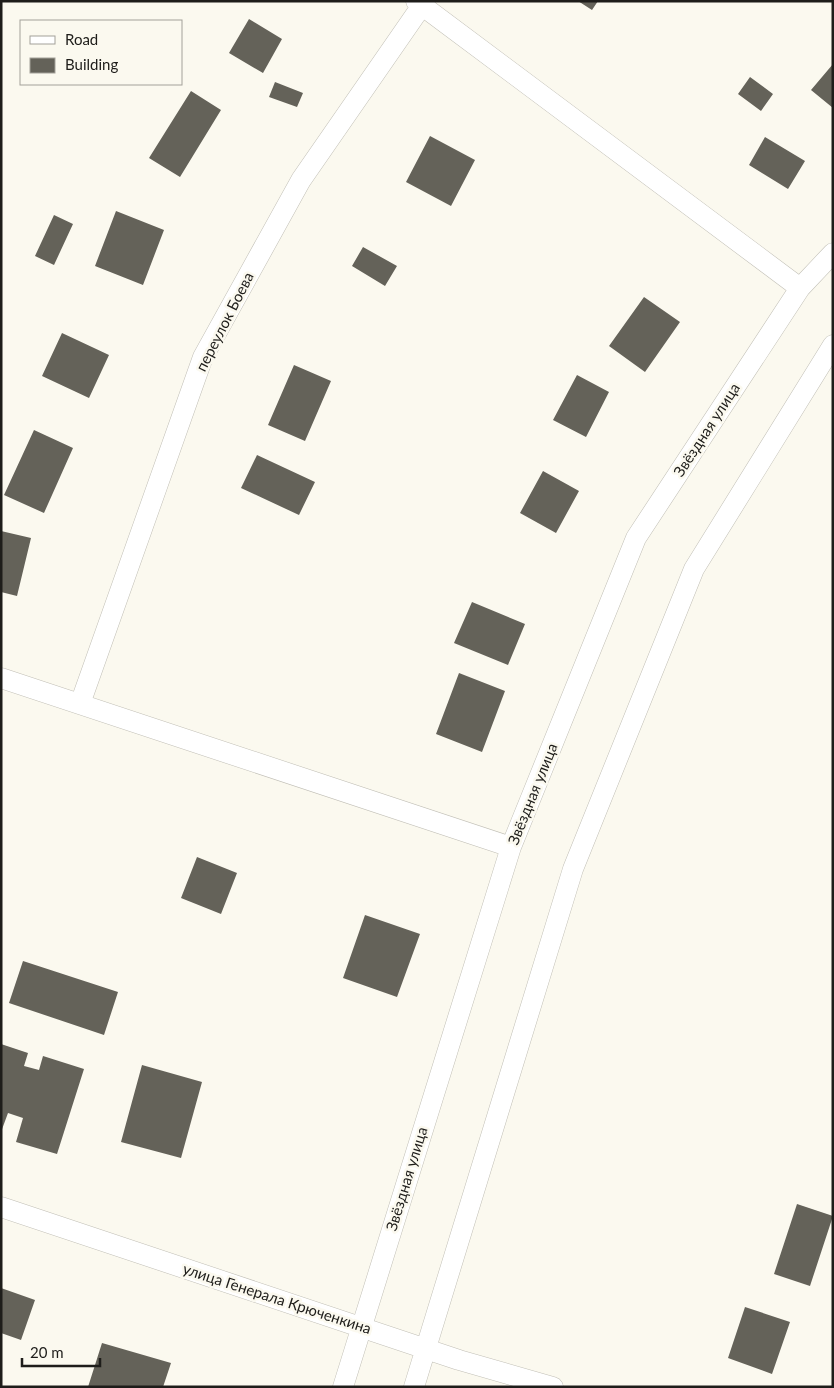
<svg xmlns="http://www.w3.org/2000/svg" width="834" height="1388" viewBox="0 0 834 1388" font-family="Lato,sans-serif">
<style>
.building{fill:#646259}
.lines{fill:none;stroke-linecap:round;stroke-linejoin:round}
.street-casing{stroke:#c1bfb6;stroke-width:21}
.street{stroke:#fff;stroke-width:20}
.labels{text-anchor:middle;stroke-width:5;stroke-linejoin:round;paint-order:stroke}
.street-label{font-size:15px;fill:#1e1d1a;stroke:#fbf9ef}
</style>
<rect width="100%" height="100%" fill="#fbf9ef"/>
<path class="building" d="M 578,1 L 598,1 L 592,10 Z
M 249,19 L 282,39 L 263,73 L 229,53 Z
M 833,64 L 833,108 L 811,90 Z
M 750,77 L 773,94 L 761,111 L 738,94 Z
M 275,82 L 303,93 L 297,107 L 269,97 Z
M 191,91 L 221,110 L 180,177 L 149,158 Z
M 430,136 L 475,160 L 451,206 L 406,182 Z
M 765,137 L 805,161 L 788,189 L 749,165 Z
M 116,211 L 164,230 L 143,285 L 95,266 Z
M 54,215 L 73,224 L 54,265 L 35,256 Z
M 363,247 L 397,266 L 385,286 L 352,266 Z
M 644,297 L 680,322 L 645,372 L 609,346 Z
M 62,333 L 109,355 L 89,398 L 42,376 Z
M 294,365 L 331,381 L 305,441 L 268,425 Z
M 577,375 L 609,392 L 586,437 L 553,420 Z
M 34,430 L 73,448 L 44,513 L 4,495 Z
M 257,455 L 315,482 L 299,515 L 241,488 Z
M 543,471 L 579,491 L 556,533 L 520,513 Z
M 1,531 L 31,538 L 17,596 L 1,592 Z
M 472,602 L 525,624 L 508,665 L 454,643 Z
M 459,673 L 505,691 L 482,752 L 436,734 Z
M 197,857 L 237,873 L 221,914 L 181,898 Z
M 365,915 L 420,934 L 397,997 L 343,978 Z
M 23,961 L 118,992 L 104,1035 L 9,1003 Z
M 1,1044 L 28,1053 L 24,1066 L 39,1070 L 43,1056 L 84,1069 L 57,1154 L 16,1142 L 23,1118 L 8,1113 L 1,1132 Z
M 142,1065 L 202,1082 L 181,1158 L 121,1142 Z
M 797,1204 L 833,1216 L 810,1286 L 774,1274 Z
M 1,1288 L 35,1300 L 21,1340 L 1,1333 Z
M 745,1307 L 790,1322 L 772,1374 L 728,1358 Z
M 102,1343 L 171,1363 L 163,1387 L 88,1387 Z"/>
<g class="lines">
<g class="street-casing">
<path id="street" d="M 416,1 L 800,288
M 1,678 L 511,847
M 80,704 L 203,357 L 301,180 L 425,1
M 1,1207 L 459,1360 L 553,1387
M 343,1387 L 511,847 L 636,538 L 800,288 L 833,253
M 414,1387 L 573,869 L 694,569 L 833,345"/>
</g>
<use href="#street" class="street"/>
</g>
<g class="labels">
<g class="street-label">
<text transform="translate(225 322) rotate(-63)" y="5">переулок Боева</text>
<text transform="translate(707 430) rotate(-57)" y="5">Звёздная улица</text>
<text transform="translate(533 794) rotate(-68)" y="5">Звёздная улица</text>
<text transform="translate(407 1179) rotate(-73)" y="5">Звёздная улица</text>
<text transform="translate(277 1299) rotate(18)" y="5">улица Генерала Крюченкина</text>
</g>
</g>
<rect width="834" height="1388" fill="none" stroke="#1e1d1a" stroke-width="5"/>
<rect x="20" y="20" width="162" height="65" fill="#fbf9ef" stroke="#a3a19a"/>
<rect x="30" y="36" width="25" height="8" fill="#ffffff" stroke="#a3a19a"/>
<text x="65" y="45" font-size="15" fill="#1e1d1a">Road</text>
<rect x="30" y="58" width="25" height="15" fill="#646259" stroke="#a3a19a"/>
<text x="65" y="70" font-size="15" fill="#1e1d1a">Building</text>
<path d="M22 1358v8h78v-8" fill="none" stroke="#1e1d1a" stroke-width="2.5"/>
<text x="30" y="1358" font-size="15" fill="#1e1d1a" stroke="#fbf9ef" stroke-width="4" paint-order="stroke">20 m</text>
</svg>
